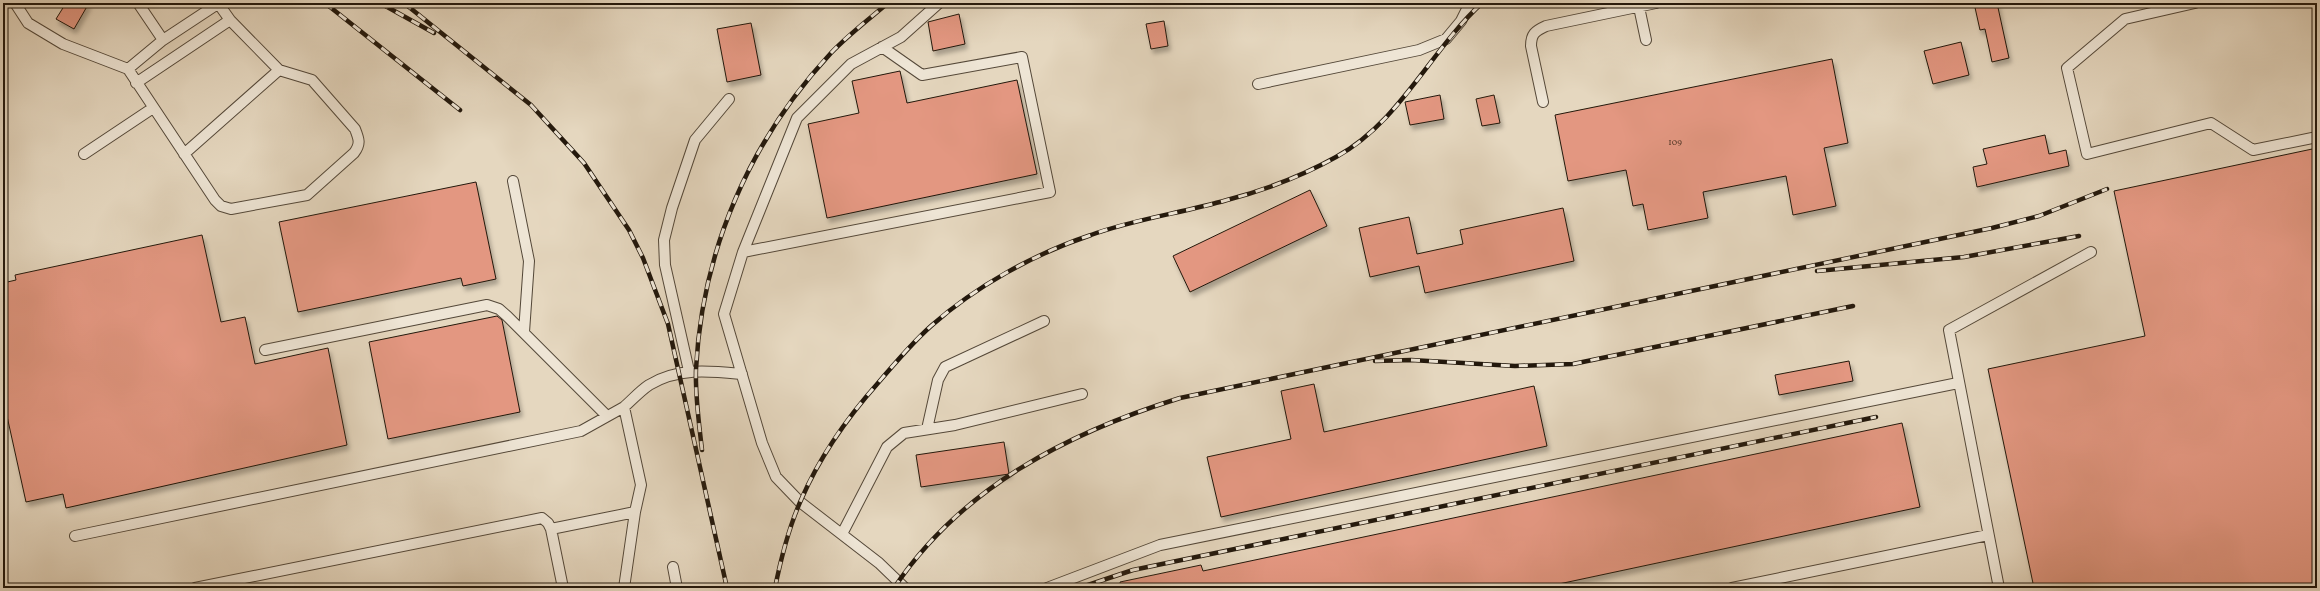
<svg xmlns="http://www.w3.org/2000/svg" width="2320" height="591" viewBox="0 0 2320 591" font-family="Vollkorn,serif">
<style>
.building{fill:#e39781;stroke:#23180c;filter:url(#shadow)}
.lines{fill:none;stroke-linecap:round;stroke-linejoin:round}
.lane-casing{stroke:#544839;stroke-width:12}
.lane{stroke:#eee5d5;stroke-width:10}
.rail-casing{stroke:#23180c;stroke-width:4.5}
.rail{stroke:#eee5d5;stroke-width:3;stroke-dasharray:9;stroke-linecap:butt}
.labels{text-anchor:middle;stroke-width:3;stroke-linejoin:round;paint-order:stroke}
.number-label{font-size:9px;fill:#533829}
</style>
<defs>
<filter id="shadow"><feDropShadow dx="2.5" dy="4.5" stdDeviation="2" flood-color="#0004"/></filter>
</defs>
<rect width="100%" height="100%" fill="#e5d7bf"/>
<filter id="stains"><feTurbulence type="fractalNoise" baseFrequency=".005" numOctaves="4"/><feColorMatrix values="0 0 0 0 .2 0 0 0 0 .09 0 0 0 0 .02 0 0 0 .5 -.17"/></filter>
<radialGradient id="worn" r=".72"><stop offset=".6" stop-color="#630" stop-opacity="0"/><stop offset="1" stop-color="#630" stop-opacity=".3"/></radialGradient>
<path class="building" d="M 66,3 L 89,3 L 74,29 L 56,19 Z
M 1974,3 L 1997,3 L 2009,58 L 1992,62 L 1985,29 L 1980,30 Z
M 959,14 L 965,44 L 933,51 L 928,22 Z
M 1164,21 L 1168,46 L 1151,49 L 1146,24 Z
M 751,23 L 761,75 L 727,82 L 717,29 Z
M 1961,42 L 1969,75 L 1933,84 L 1924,51 Z
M 1832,59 L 1848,143 L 1824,148 L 1836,206 L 1793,215 L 1786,176 L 1703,192 L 1708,218 L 1648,230 L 1643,204 L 1633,206 L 1626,170 L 1568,181 L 1555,115 Z
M 900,71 L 907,103 L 1017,80 L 1037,174 L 827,218 L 808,124 L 859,113 L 852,81 Z
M 1440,95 L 1444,119 L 1410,125 L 1405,102 Z
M 1494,95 L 1500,123 L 1482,126 L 1476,99 Z
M 2045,135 L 2049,154 L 2066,150 L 2069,166 L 1977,187 L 1973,167 L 1987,164 L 1983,149 Z
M 2317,148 L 2317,588 L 2034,588 L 1988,369 L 2145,336 L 2114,191 Z
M 476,182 L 496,279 L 463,286 L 461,278 L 298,312 L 279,222 Z
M 1310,190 L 1327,226 L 1190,292 L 1173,256 Z
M 1563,208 L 1574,261 L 1425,293 L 1419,266 L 1370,277 L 1359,228 L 1409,217 L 1417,254 L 1463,244 L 1460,230 Z
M 202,235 L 221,322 L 245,317 L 255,364 L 328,348 L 347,445 L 66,508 L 63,494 L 26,502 L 3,398 L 3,283 L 16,280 L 15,275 Z
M 497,316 L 502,320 L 520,412 L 388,439 L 369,342 Z
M 1849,361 L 1853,381 L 1779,395 L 1775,375 Z
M 1314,384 L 1324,432 L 1534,386 L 1547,446 L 1221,517 L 1207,457 L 1291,439 L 1281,391 Z
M 1902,423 L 1920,507 L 1540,588 L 1121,588 L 1120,582 L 1201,565 L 1203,571 Z
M 1004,442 L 1009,474 L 921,487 L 916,455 Z"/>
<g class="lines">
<g class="lane-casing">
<path id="lane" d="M 15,3 L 28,23 L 63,44 L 128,69 L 215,200 L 221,206 L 231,209 L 307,195 L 354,153 C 361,144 359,139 355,129 L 312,80 L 279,70 L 184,154
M 138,3 L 163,40
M 218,3 L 230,20 L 279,70
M 2195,3 L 2125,19 L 2067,68 L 2087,154 L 2211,123 L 2253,150 L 2317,137
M 1639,7 L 1646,40
M 882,47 L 922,75 L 1022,57 L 1050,192 L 743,252 L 724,314 L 762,443 L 776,477 L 800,502 L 879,563 L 905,588
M 128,69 L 163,40 L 219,3
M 136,83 L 230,20
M 1258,84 L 1419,50 L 1446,39 L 1461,21 L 1470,3
M 1543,102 L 1531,46 C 1531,34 1535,31 1546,26 L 1656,3
M 84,154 L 153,108
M 513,181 L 529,261 L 524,332
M 743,252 L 797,118 L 851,64 L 901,37 L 939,3
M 265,350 L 487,305 L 499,309 L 507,316 L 607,416
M 689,371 L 665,265 L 664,240 L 672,208 L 695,140 L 729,99
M 927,429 L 938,380 L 945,367 L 1044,321
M 551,529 L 635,512
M 842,534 L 887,447 L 904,433 L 955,425 L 1082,394
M 75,536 L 581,431 L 624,407
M 673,567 L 677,588
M 195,588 L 542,518 L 548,523 L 551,529 L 563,588
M 624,588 L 635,512 L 641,485 L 624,407 C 632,400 640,391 649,385 C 678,367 711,371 742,374
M 1047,588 L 1160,545 L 1958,383
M 1732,588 L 1988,535
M 1999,588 L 1949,330 L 2091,252"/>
</g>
<use href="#lane" class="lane"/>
<g class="rail-casing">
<path id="rail" d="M 325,3 L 460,110
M 380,3 L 434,33
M 404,3 L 531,105 L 584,163 L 629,230 L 643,258 L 668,324 L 727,588
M 1817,271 L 1964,257 L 2079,236
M 1375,361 L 1411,360 L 1515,366 L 1573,364 L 1853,306
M 702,450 C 699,423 695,396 696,369 C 702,250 750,140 831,53 C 848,35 869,19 888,3
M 775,588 C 781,558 789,527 801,500 C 820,456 847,418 878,383 C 895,363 912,343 931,326 C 976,286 1034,254 1091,235 C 1135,219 1182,213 1227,200 C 1265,190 1302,176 1336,157 C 1400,122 1430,51 1482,3
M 894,588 C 961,488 1067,433 1180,398 L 1992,228 L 2039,216 L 2107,189
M 1079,588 L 1133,570 L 1876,417"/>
</g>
<use href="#rail" class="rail"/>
</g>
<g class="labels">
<g class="number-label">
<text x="1675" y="145">109</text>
</g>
</g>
<rect width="2320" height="591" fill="none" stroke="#e5d7bf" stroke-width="16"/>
<rect x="4" y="4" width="2312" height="583" fill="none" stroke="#23180c" stroke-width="2"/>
<rect x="8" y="8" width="2304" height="575" fill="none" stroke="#23180c"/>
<rect width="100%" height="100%" filter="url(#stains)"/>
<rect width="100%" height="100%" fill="url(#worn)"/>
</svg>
